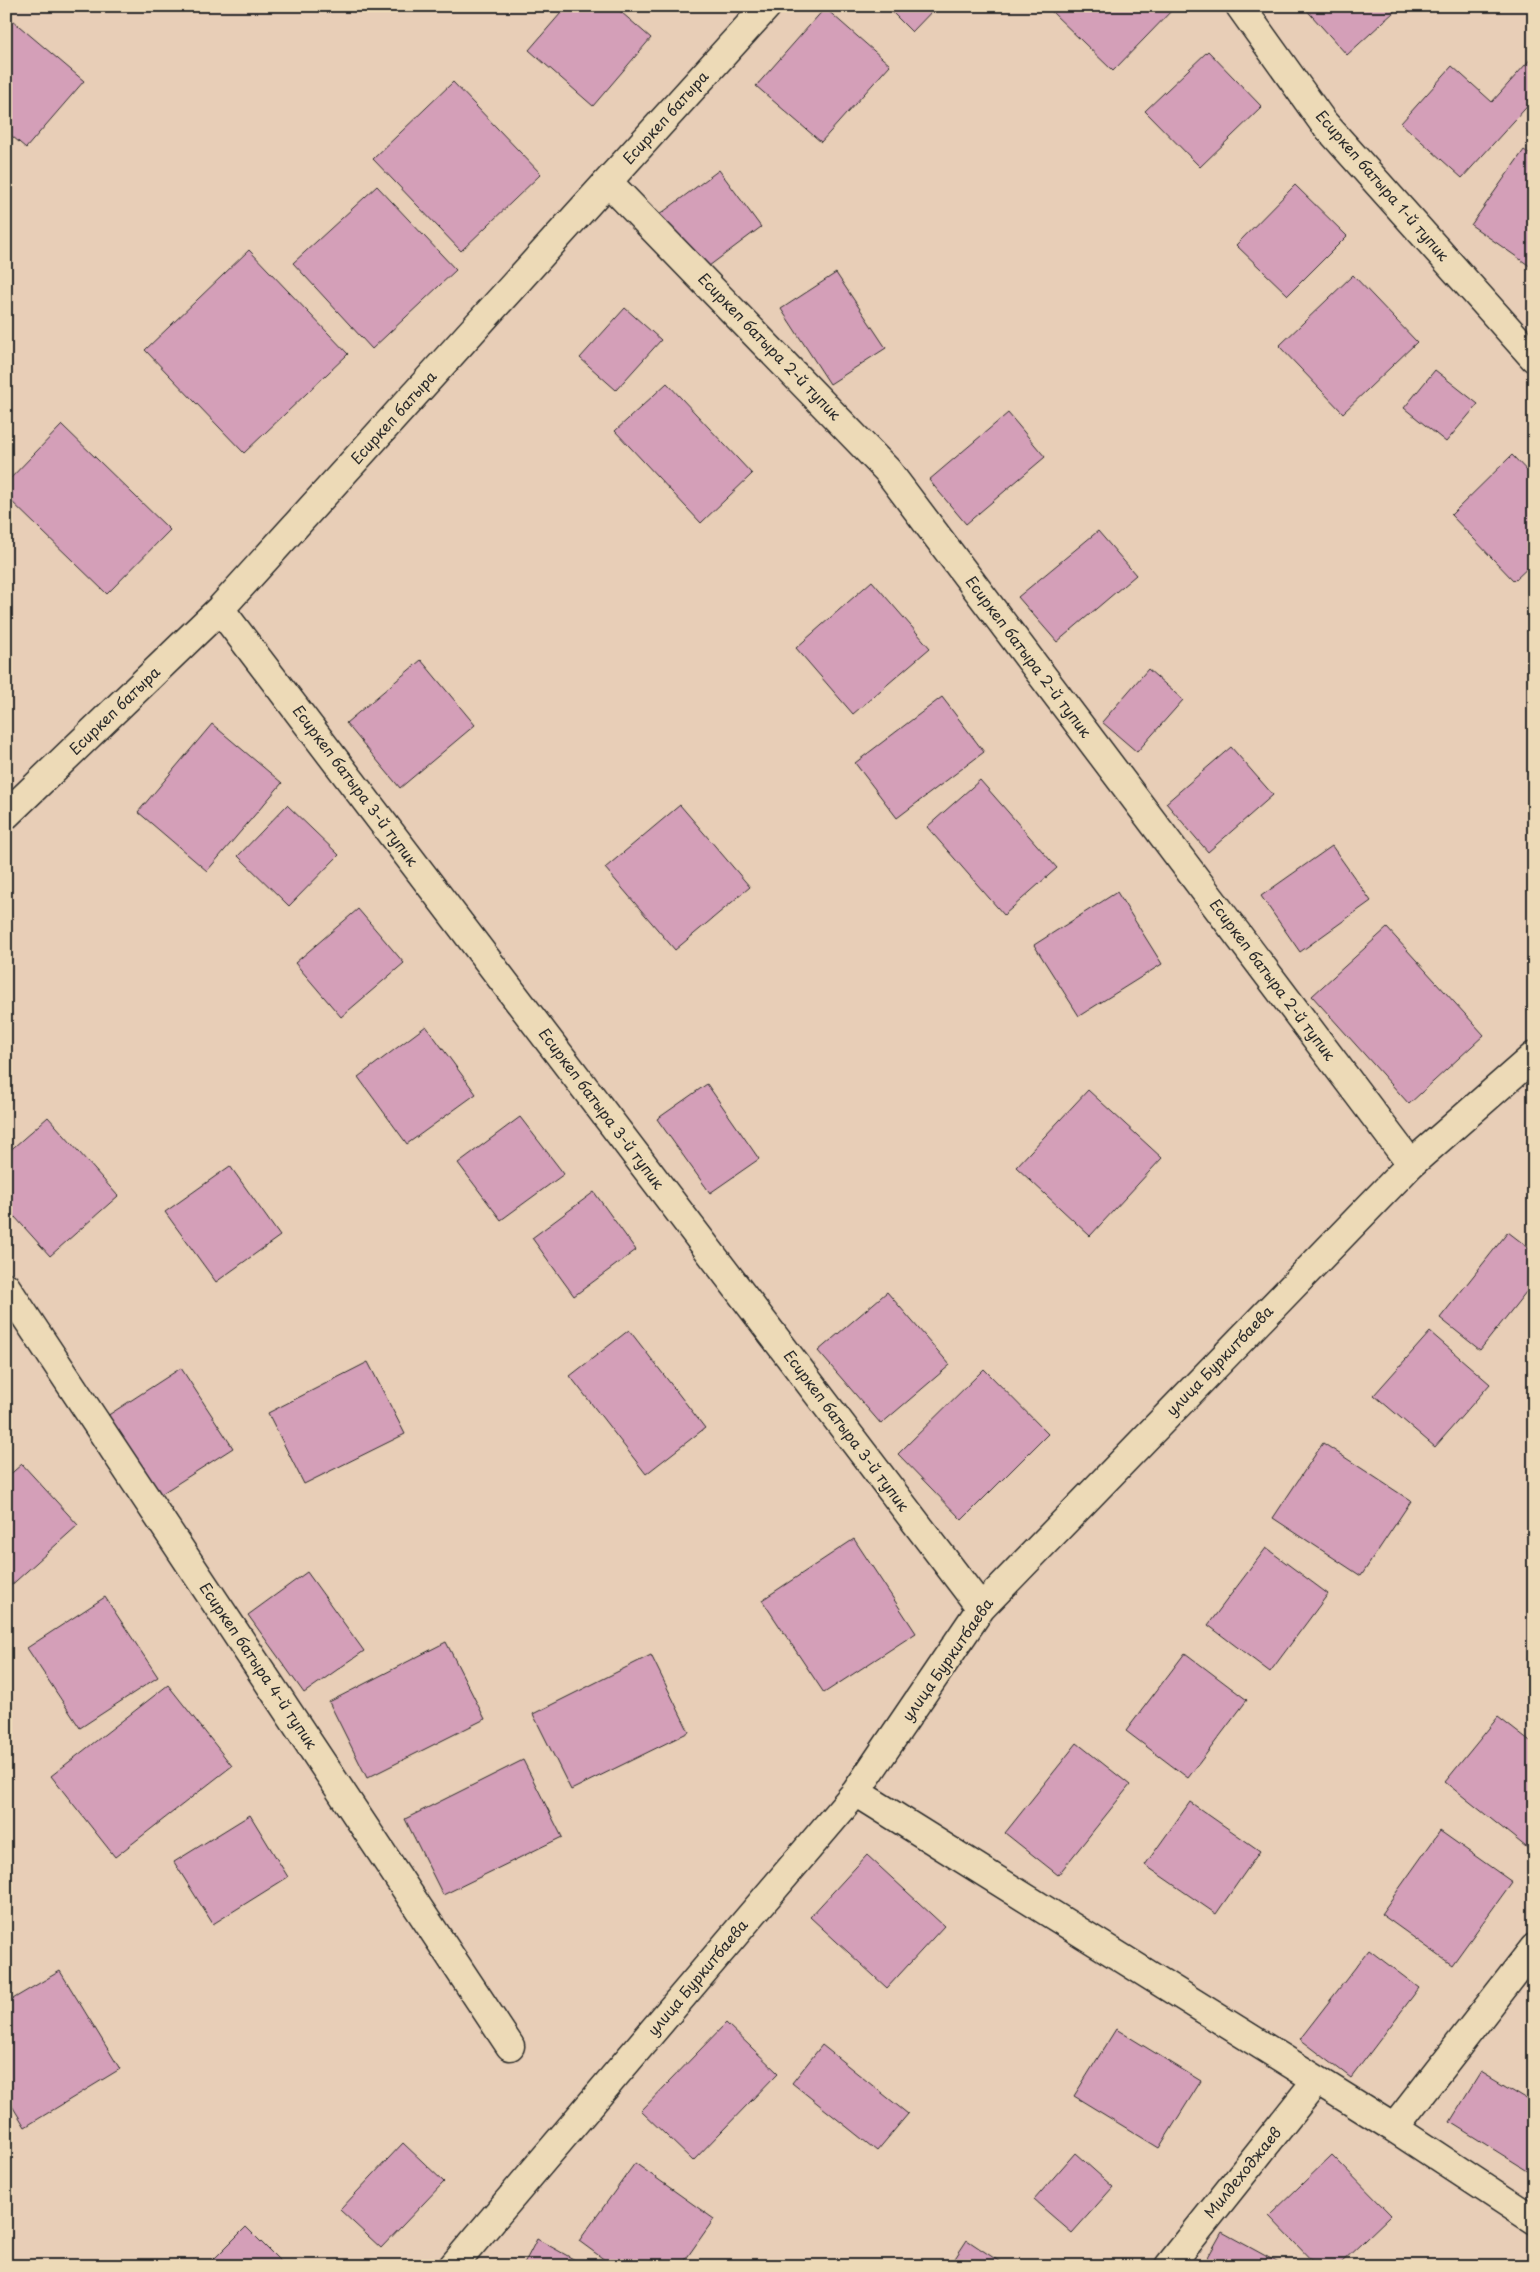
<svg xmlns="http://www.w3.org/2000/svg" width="1540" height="2272" viewBox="0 0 1540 2272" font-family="'Playpen Sans',sans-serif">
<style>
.building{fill:#d49fb8;stroke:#2b2b2b}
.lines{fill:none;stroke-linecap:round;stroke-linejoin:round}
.street-casing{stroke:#2b2b2b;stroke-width:31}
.street{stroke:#eddab7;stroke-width:28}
.labels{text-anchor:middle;stroke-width:4;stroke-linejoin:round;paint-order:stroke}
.street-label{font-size:15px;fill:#2b2b2b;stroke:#eddab7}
</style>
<rect width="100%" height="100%" fill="#e8ceb7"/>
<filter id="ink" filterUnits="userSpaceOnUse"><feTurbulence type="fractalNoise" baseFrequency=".02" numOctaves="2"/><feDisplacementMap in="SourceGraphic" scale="10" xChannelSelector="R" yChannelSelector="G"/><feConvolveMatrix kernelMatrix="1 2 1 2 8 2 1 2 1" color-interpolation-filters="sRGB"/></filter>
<g filter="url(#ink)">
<path class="building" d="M 567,6 L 614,6 L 651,38 L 593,106 L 529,50 Z
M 886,6 L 937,6 L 912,32 Z
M 1057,6 L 1176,6 L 1113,71 L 1052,12 Z
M 1303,6 L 1388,6 L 1394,12 L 1347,55 Z
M 825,8 L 890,65 L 821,142 L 756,86 Z
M 6,15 L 84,81 L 26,148 L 6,131 Z
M 1208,51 L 1262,107 L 1200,167 L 1145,111 Z
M 1534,55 L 1534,99 L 1462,178 L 1401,123 L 1452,66 L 1492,102 Z
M 453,82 L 541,174 L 461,251 L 373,159 Z
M 1524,150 L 1534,157 L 1534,269 L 1471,225 Z
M 719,170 L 761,227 L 701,272 L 659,215 Z
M 1295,185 L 1347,236 L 1288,295 L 1236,245 Z
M 377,186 L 456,270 L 372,349 L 293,263 Z
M 249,250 L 348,354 L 244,453 L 145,350 Z
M 836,273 L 886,348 L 830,384 L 781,309 Z
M 1353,275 L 1417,342 L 1343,413 L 1279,346 Z
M 625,308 L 661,340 L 616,390 L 580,358 Z
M 1435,370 L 1478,404 L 1446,442 L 1404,408 Z
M 667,383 L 752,474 L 701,523 L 615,431 Z
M 1008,413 L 1045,457 L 966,524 L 929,480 Z
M 62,425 L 170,530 L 107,594 L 6,496 L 6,483 Z
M 1512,455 L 1534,478 L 1534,562 L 1514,581 L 1451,515 Z
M 1098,531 L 1136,575 L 1057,642 L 1018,597 Z
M 872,581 L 930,648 L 853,714 L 796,648 Z
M 421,660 L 475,725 L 400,788 L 346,723 Z
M 1148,669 L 1183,700 L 1137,752 L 1102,722 Z
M 942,697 L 984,752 L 897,818 L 855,763 Z
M 212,724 L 282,783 L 207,871 L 138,812 Z
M 1231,747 L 1273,795 L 1208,852 L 1166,803 Z
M 980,780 L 1057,868 L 1004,915 L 927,827 Z
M 287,805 L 339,855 L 289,906 L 238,856 Z
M 680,805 L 750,887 L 675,950 L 605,868 Z
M 1332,846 L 1371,901 L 1300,952 L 1261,896 Z
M 1117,892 L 1162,964 L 1079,1016 L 1034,945 Z
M 358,909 L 404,963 L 341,1017 L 295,963 Z
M 1387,928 L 1484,1035 L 1409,1104 L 1312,996 Z
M 426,1026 L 476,1094 L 407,1144 L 358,1077 Z
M 707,1084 L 759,1159 L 710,1193 L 657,1119 Z
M 1088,1090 L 1162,1158 L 1090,1236 L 1016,1167 Z
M 48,1117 L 118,1196 L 50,1256 L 6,1207 L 6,1154 Z
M 520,1117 L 564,1174 L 501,1220 L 458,1163 Z
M 230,1166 L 280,1236 L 216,1282 L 165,1212 Z
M 594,1192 L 636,1250 L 574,1296 L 532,1238 Z
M 1508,1232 L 1534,1252 L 1534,1282 L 1480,1350 L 1440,1318 Z
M 887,1292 L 950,1365 L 881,1424 L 818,1351 Z
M 629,1330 L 705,1428 L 646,1474 L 570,1376 Z
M 1430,1332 L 1490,1384 L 1435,1447 L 1374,1395 Z
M 368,1362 L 405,1434 L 304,1484 L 268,1413 Z
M 181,1368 L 233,1448 L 158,1496 L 107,1416 Z
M 984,1369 L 1048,1434 L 962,1520 L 898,1454 Z
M 1323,1443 L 1411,1501 L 1361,1576 L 1273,1518 Z
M 22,1464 L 78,1525 L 6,1590 L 6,1478 Z
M 854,1539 L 916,1633 L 824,1693 L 762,1600 Z
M 1266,1548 L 1328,1594 L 1270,1672 L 1208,1625 Z
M 307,1572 L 364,1651 L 304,1693 L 248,1615 Z
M 105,1597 L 158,1677 L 80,1728 L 27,1648 Z
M 446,1642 L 485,1719 L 367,1778 L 329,1702 Z
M 1185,1653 L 1247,1700 L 1188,1778 L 1126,1731 Z
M 651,1655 L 689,1732 L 571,1790 L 533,1714 Z
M 168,1685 L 232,1766 L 115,1857 L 51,1776 Z
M 1498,1717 L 1534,1745 L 1534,1848 L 1531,1851 L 1445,1782 Z
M 1077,1743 L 1130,1785 L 1058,1875 L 1005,1833 Z
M 523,1760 L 562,1837 L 443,1895 L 405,1819 Z
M 1190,1802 L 1260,1851 L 1216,1914 L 1145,1865 Z
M 250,1815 L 288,1877 L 213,1924 L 174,1862 Z
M 1440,1831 L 1512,1882 L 1452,1965 L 1381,1914 Z
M 867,1855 L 944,1926 L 887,1988 L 810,1917 Z
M 1369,1950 L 1419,1988 L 1351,2078 L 1300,2039 Z
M 60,1971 L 120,2069 L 25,2127 L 6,2096 L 6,2003 Z
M 726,2023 L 778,2073 L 693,2161 L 641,2111 Z
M 1116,2029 L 1201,2081 L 1159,2148 L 1074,2096 Z
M 822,2045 L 908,2114 L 877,2151 L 792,2083 Z
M 1481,2072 L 1534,2104 L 1533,2174 L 1450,2122 Z
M 403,2143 L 444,2182 L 381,2248 L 340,2210 Z
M 1075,2153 L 1113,2187 L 1072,2233 L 1034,2200 Z
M 1332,2155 L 1391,2215 L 1338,2266 L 1317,2266 L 1269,2216 Z
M 635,2163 L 714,2219 L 681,2266 L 613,2266 L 579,2241 Z
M 246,2227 L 285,2266 L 207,2266 Z
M 1222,2232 L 1284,2266 L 1203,2266 Z
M 537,2239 L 586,2266 L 523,2266 Z
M 967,2240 L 1006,2266 L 950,2266 Z"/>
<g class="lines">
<g class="street-casing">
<path id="street" d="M 1240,6 L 1323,122 L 1534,358
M 608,182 L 887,470 L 1411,1164
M 220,609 L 981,1608
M 6,815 L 220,609 L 767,6
M 6,1287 L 510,2046
M 856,1792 L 1394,2128 L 1534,2220
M 1394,2128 L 1534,1948
M 453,2266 L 856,1792 L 981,1608 L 1411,1164 L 1534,1056
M 1169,2266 L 1317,2080"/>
</g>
<use href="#street" class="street"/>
</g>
</g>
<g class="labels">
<g class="street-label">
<text transform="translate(666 118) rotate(-48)" y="5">Есиркеп батыра</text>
<text transform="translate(1382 186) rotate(49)" y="5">Есиркеп батыра 1-й тупик</text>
<text transform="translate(769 347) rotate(46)" y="5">Есиркеп батыра 2-й тупик</text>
<text transform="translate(394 418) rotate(-48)" y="5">Есиркеп батыра</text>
<text transform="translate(1028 657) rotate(53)" y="5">Есиркеп батыра 2-й тупик</text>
<text transform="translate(115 711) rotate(-44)" y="5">Есиркеп батыра</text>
<text transform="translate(355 786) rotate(53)" y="5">Есиркеп батыра 3-й тупик</text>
<text transform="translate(1272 980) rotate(53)" y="5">Есиркеп батыра 2-й тупик</text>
<text transform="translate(601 1109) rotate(53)" y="5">Есиркеп батыра 3-й тупик</text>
<text transform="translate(1220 1361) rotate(-46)" y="5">улица Буркитбаева</text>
<text transform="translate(846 1431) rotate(53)" y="5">Есиркеп батыра 3-й тупик</text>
<text transform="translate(948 1660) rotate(-55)" y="5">улица Буркитбаева</text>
<text transform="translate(258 1666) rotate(56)" y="5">Есиркеп батыра 4-й тупик</text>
<text transform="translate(698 1978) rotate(-50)" y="5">улица Буркитбаева</text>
<text transform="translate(1243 2173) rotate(-51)" y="5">Милдеходжаев</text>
</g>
</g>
<rect width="1540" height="2272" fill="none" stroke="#eddab7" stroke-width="25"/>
<rect x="12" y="12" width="1515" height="2247" fill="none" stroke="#2b2b2b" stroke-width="2" filter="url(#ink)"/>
</svg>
